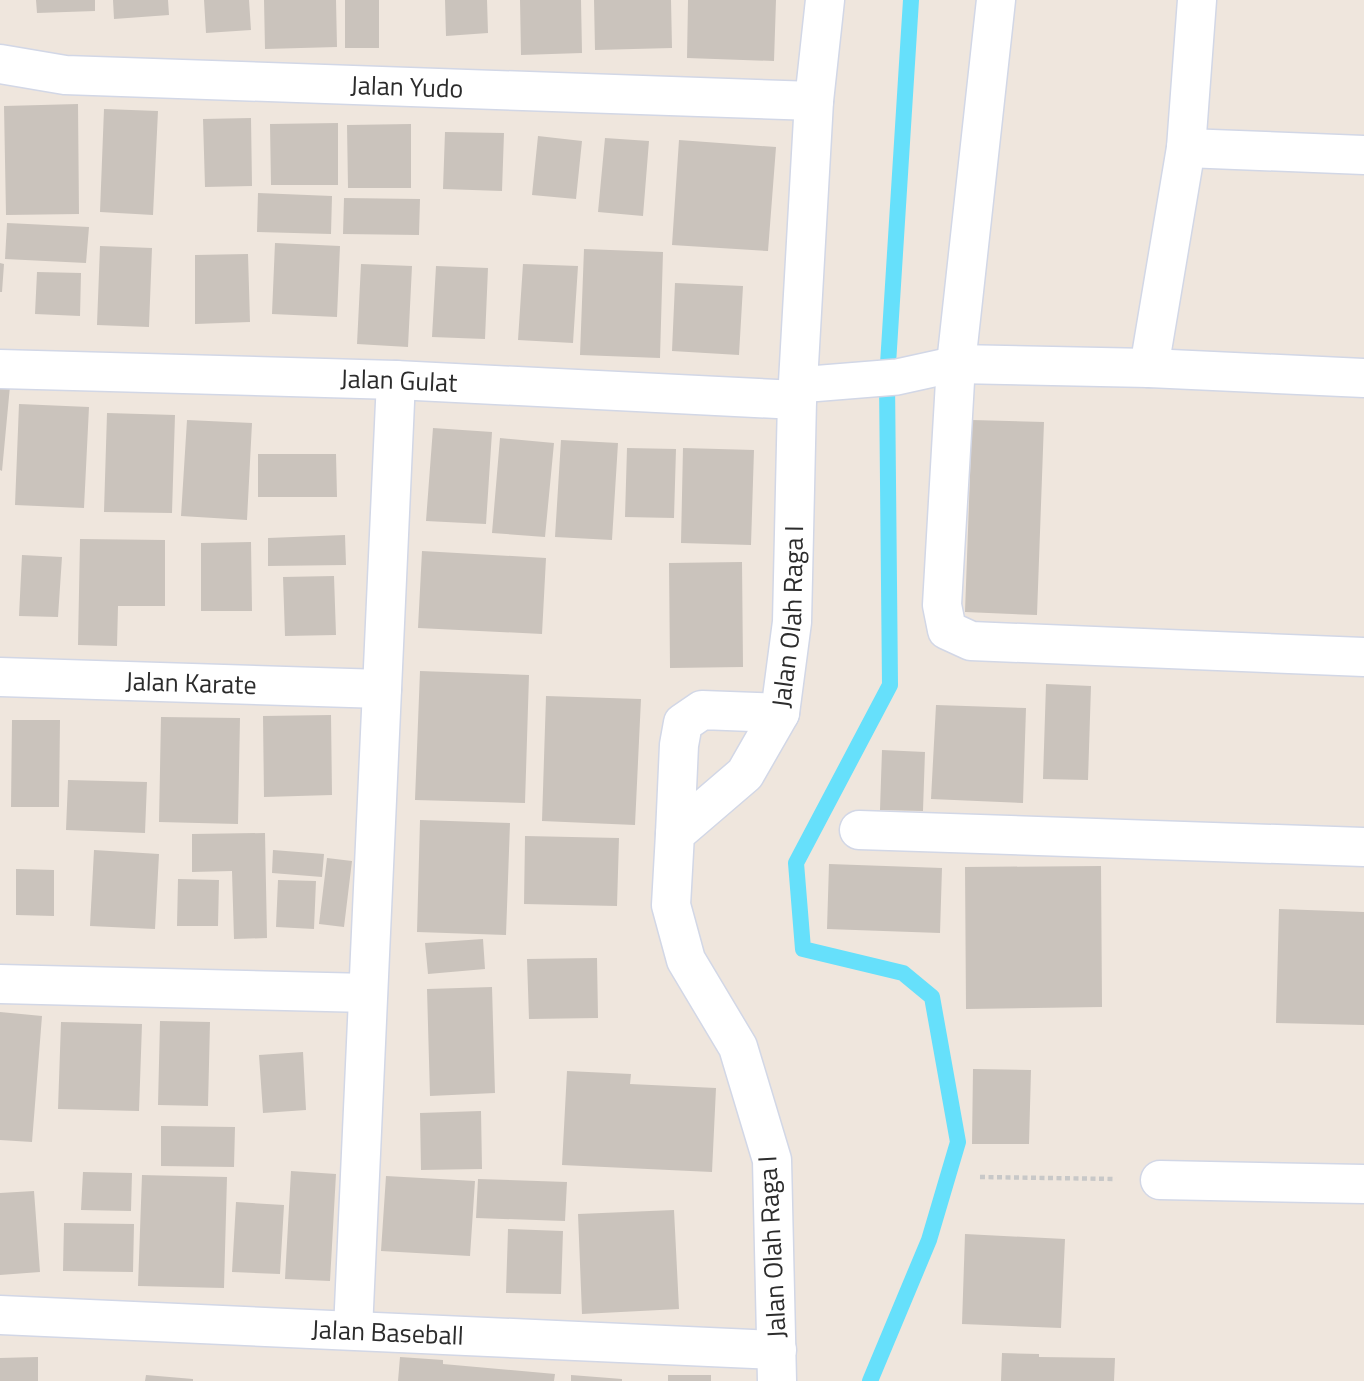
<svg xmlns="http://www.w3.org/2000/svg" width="1364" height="1381" viewBox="0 0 1364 1381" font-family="'Titillium Web',sans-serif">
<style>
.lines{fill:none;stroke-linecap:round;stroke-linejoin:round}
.stream{stroke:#66e0fb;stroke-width:16}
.building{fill:#cac3bc}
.pedestrian-casing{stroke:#d2d7e6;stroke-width:38}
.minor-casing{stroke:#d2d7e6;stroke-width:41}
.path{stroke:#c8c8c8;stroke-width:4.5;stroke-dasharray:5 3.5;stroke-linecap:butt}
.pedestrian{stroke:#fff;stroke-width:35}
.minor{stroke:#fff;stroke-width:38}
.labels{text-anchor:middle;stroke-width:5;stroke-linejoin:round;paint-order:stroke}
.street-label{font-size:26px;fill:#2c2c2c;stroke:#fff}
</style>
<rect width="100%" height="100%" fill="#efe6dd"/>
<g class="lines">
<path class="stream" d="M 870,1381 L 929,1240 L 958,1142 L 932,997 L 903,973 L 803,949 L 796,863 L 890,685 L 887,380 L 911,0"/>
</g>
<path class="building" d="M 36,0 L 95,0 L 95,11 L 37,13 Z
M 113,0 L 168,0 L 169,15 L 114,19 Z
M 204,0 L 249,0 L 251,30 L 206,33 Z
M 264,0 L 336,0 L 337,47 L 265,49 Z
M 345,0 L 379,0 L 379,48 L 345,48 Z
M 445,0 L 487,0 L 488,33 L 446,36 Z
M 520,0 L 581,0 L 582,53 L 521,55 Z
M 594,0 L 671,0 L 672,48 L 595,50 Z
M 688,0 L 776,0 L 774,61 L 687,58 Z
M 78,104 L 79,214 L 6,215 L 4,106 Z
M 104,109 L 158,111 L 153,215 L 100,212 Z
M 251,118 L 252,186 L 205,187 L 203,119 Z
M 338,123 L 338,185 L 271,185 L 270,124 Z
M 411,124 L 411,188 L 348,188 L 347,125 Z
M 445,132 L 504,133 L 502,191 L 443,189 Z
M 538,136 L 582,141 L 576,199 L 532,195 Z
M 605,138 L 649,141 L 643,216 L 598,212 Z
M 679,140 L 776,147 L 768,251 L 672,245 Z
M 258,193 L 332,196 L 331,234 L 257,232 Z
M 344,198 L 420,199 L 419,235 L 343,234 Z
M 7,223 L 89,227 L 86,263 L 5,259 Z
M 275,243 L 340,246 L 337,317 L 272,314 Z
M 100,246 L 152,248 L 149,327 L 97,325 Z
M 584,249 L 663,252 L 660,358 L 580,355 Z
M 248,254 L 250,322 L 195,324 L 195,255 Z
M 0,263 L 4,264 L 2,292 L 0,292 Z
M 361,264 L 412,266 L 408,347 L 357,344 Z
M 523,264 L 578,266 L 573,343 L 518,340 Z
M 436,266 L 488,268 L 485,339 L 432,337 Z
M 37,272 L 81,273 L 80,316 L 35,314 Z
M 675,283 L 743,286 L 739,355 L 672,351 Z
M 0,385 L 10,386 L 2,471 L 0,470 Z
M 19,404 L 89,407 L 84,508 L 15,505 Z
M 107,413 L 175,415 L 172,513 L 104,512 Z
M 187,420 L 252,423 L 247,520 L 181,516 Z
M 972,420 L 1044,422 L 1037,615 L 965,612 Z
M 433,428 L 492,432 L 486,524 L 426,521 Z
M 500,438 L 554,443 L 545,537 L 492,533 Z
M 561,440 L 618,443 L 612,540 L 555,537 Z
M 627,448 L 676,449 L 674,518 L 625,517 Z
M 683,448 L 754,450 L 751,545 L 681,543 Z
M 258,454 L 336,454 L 337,497 L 258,497 Z
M 345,535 L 346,565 L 268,566 L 268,538 Z
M 80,539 L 165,540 L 165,606 L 118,606 L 117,646 L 78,645 Z
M 251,542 L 252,611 L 201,611 L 201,543 Z
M 422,551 L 546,558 L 542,634 L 418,628 Z
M 22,555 L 62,557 L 58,617 L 19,616 Z
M 742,562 L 743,667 L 670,668 L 669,563 Z
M 334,576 L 336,635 L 285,636 L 283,577 Z
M 420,671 L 529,675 L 525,803 L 415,800 Z
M 1046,684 L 1091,686 L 1088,780 L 1043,779 Z
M 546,696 L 641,699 L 635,825 L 542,821 Z
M 936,705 L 1026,708 L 1023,803 L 931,799 Z
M 331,715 L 332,795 L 264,797 L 263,716 Z
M 161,717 L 240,718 L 238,824 L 159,822 Z
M 12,720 L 60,720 L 59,807 L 11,807 Z
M 882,750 L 925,752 L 923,811 L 880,810 Z
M 68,780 L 147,782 L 145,833 L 66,830 Z
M 420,820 L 510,823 L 506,935 L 417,932 Z
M 265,833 L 267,938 L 234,939 L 232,871 L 192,872 L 192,834 Z
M 525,836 L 619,838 L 617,906 L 524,904 Z
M 94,850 L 159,854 L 155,929 L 90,926 Z
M 273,850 L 324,854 L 322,877 L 272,873 Z
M 327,858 L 352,861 L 344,927 L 319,924 Z
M 829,864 L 942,868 L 940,933 L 827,929 Z
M 1101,866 L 1102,1007 L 966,1009 L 965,867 Z
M 16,869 L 54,870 L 54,916 L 16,915 Z
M 178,879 L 219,880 L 218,926 L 177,926 Z
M 278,880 L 316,881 L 314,929 L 276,927 Z
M 1279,909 L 1364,912 L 1364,1025 L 1276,1023 Z
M 483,939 L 485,969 L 428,974 L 425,943 Z
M 597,958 L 598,1018 L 529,1019 L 527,959 Z
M 492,987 L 495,1093 L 430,1096 L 427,989 Z
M 0,1012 L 42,1016 L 32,1142 L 0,1140 Z
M 160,1021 L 210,1022 L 208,1106 L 158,1105 Z
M 61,1022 L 142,1024 L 139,1111 L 58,1109 Z
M 303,1052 L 306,1110 L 263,1113 L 259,1055 Z
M 973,1069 L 1031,1070 L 1029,1144 L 972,1144 Z
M 567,1071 L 631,1074 L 630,1084 L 716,1088 L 712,1172 L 562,1165 Z
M 481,1111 L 482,1169 L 421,1170 L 420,1113 Z
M 161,1126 L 235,1127 L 234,1167 L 161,1166 Z
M 291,1171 L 336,1174 L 330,1281 L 285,1279 Z
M 83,1172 L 132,1173 L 131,1211 L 81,1210 Z
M 142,1175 L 227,1177 L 224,1288 L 138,1286 Z
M 386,1176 L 475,1181 L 470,1256 L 381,1251 Z
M 478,1179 L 567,1182 L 565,1221 L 476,1218 Z
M 34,1191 L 40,1272 L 0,1275 L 0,1193 Z
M 236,1202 L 284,1205 L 280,1274 L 232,1272 Z
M 674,1210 L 679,1309 L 582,1314 L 578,1214 Z
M 64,1223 L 134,1224 L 133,1272 L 63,1271 Z
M 508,1229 L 563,1231 L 561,1294 L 506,1293 Z
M 965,1234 L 1065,1239 L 1061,1328 L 962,1324 Z
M 1002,1353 L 1039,1354 L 1039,1357 L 1115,1358 L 1114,1381 L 1001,1381 Z
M 38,1357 L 38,1381 L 0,1381 L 0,1358 Z
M 400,1357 L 443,1360 L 443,1364 L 555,1374 L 554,1381 L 398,1381 Z
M 146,1375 L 193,1379 L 193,1381 L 145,1381 Z
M 571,1375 L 622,1379 L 622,1381 L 571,1381 Z
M 668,1375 L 711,1375 L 711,1381 L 668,1381 Z"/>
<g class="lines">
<g class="pedestrian-casing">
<path id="pedestrian" d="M 798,385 L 897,377 L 956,364"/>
</g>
<g class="minor-casing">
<g id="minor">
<path d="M 996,0 L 956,364 L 942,605 L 947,630 L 971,641 L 1364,657"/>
<path id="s1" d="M 0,64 L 65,75 L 814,101"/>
<path d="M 1186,148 L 1364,155"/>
<path d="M 956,364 L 1149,368 L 1364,378"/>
<path d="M 1149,368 L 1186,148 L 1197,0"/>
<path id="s2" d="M 0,369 L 396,380 L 797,400"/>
<path id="s3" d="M 0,677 L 382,689"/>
<path d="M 859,830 L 1364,847"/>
<path d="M 675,834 L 679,745 L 683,723 L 702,710 L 780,713"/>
<path d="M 0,984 L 368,993"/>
<path d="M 1160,1180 L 1364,1184"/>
<path id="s4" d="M 0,1315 L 777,1350"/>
<path d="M 353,1330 L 396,380"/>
<path id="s5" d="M 777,1381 L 772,1160 L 738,1047 L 686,960 L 671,905 L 675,834 L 745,774 L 780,713 L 792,622 L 797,400 L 814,101 L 825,0"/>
</g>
</g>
<path class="path" d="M 980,1177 L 1116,1179"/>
<use href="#pedestrian" class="pedestrian"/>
<use href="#minor" class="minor"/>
</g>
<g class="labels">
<g class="street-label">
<text dy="9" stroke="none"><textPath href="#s1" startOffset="408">Jalan Yudo</textPath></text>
<text dy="9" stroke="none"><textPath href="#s2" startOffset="399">Jalan Gulat</textPath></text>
<text dy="9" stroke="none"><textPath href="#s5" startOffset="828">Jalan Olah Raga I</textPath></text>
<text dy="9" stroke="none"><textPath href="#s3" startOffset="191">Jalan Karate</textPath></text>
<text transform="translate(772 1247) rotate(-93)" y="9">Jalan Olah Raga I</text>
<text dy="9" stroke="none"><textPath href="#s4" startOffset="388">Jalan Baseball</textPath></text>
</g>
</g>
</svg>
